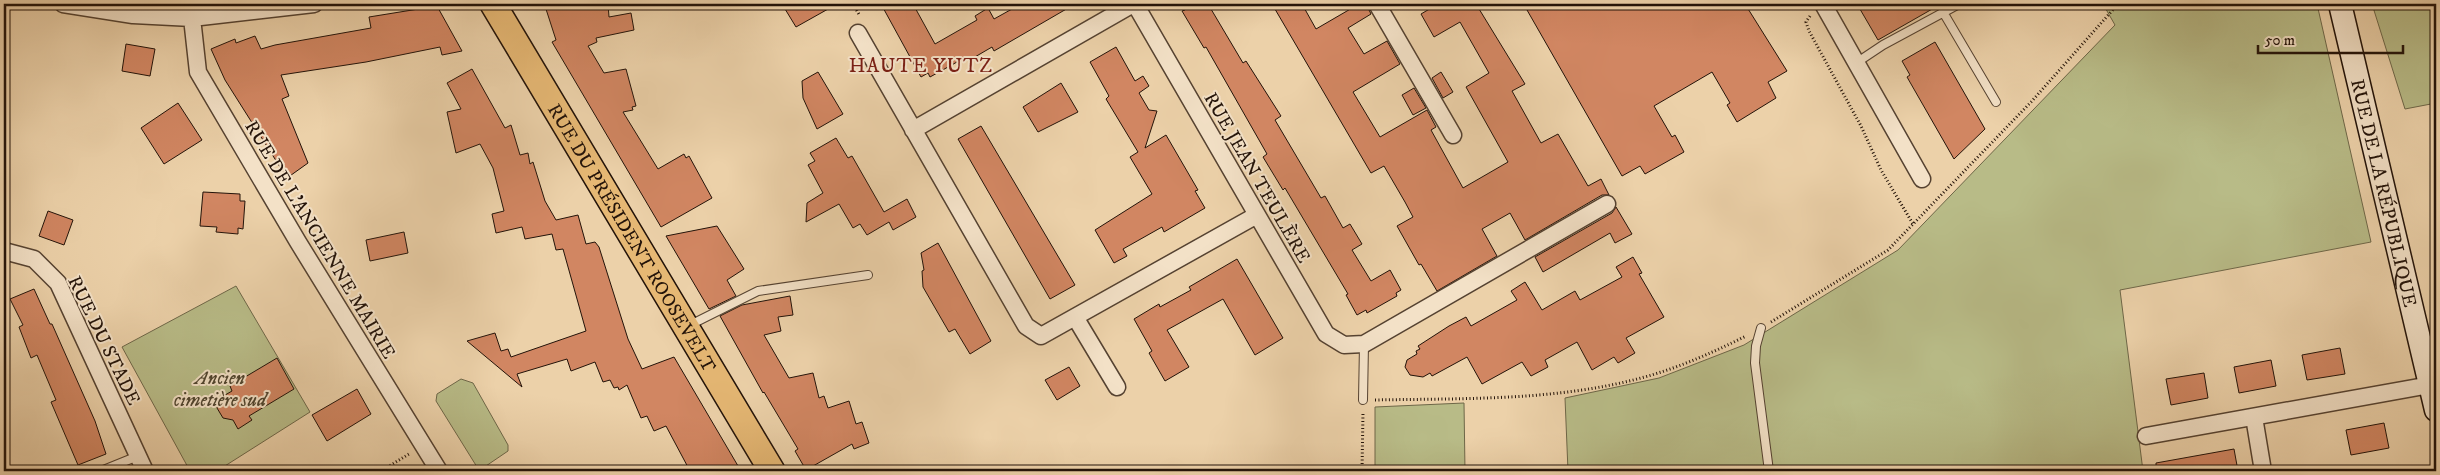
<svg xmlns="http://www.w3.org/2000/svg" width="2440" height="475" viewBox="0 0 2440 475" font-family="'IM FELL DW Pica',serif">
<style>
.green{fill:#b8bb87;stroke:#6e6748}
.building{fill:#d18662;stroke:#231309}
.lines{fill:none;stroke-linecap:round;stroke-linejoin:round}
.lane-casing{stroke:#554231;stroke-width:10}
.street-casing{stroke:#554231;stroke-width:19}
.secondary-casing{stroke:#231309;stroke-width:25}
.primary-casing{stroke:#231309;stroke-width:28}
.path{stroke:#231309;stroke-width:3;stroke-dasharray:1 2.5;stroke-linecap:butt}
.lane{stroke:#f3e1c7;stroke-width:8}
.street{stroke:#f3e1c7;stroke-width:16}
.secondary{stroke:#f3e1c7;stroke-width:22}
.primary{stroke:#e6b874;stroke-width:25}
.labels{text-anchor:middle;stroke-width:4;stroke-linejoin:round;paint-order:stroke}
.street-label{font-size:19px;fill:#231309;stroke:#f3e1c7}
.park-label{font-size:19px;font-style:italic;fill:#50452f;stroke:#f3e1c7}
.neighbourhood-label{font-size:20px;letter-spacing:1px;fill:#7a1f14;stroke:#f3e1c7}
</style>
<rect width="100%" height="100%" fill="#ecd1a9"/>
<filter id="stains"><feTurbulence type="fractalNoise" baseFrequency=".004" numOctaves="4"/><feColorMatrix values="0 0 0 0 .2 0 0 0 0 .09 0 0 0 0 .02 0 0 0 .5 -.17"/></filter>
<radialGradient id="worn" r=".72"><stop offset=".6" stop-color="#630" stop-opacity="0"/><stop offset="1" stop-color="#630" stop-opacity=".3"/></radialGradient>
<path class="green" d="M 2103,4 L 2317,4 L 2371,242 L 2120,290 L 2143,471 L 1568,471 L 1565,398 L 1659,378 L 1744,345 L 1898,250 L 2115,25 Z
M 2372,4 L 2436,4 L 2436,103 L 2405,109 Z
M 236,286 L 310,412 L 217,471 L 190,471 L 122,347 Z
M 461,379 L 473,383 L 508,445 L 508,451 L 483,468 L 477,467 L 436,401 L 437,394 Z
M 1464,403 L 1465,471 L 1375,471 L 1375,407 Z"/>
<path class="building" d="M 565,4 L 608,4 L 609,17 L 631,13 L 634,30 L 596,38 L 597,42 L 588,46 L 604,73 L 626,69 L 636,106 L 632,107 L 633,110 L 623,112 L 658,169 L 684,154 L 686,158 L 689,156 L 712,198 L 661,227 L 552,42 L 556,40 L 545,6 Z
M 782,4 L 837,4 L 796,27 Z
M 881,4 L 913,4 L 935,44 L 977,20 L 975,16 L 988,8 L 994,19 L 1021,4 L 1075,4 L 994,51 L 992,47 L 968,61 L 966,57 L 930,77 L 928,73 L 921,77 Z
M 1182,4 L 1208,4 L 1243,63 L 1246,61 L 1281,116 L 1275,120 L 1321,198 L 1325,196 L 1343,228 L 1350,224 L 1362,244 L 1352,250 L 1371,281 L 1390,270 L 1401,290 L 1396,293 L 1397,296 L 1367,313 L 1366,310 L 1357,315 L 1346,295 L 1348,294 L 1285,188 L 1283,190 L 1263,157 L 1267,154 L 1206,47 L 1204,48 L 1182,11 L 1185,10 Z
M 1272,4 L 1302,4 L 1316,29 L 1359,4 L 1366,4 L 1371,14 L 1348,28 L 1364,54 L 1387,41 L 1400,64 L 1353,92 L 1380,137 L 1427,110 L 1436,127 L 1431,130 L 1463,188 L 1508,162 L 1466,87 L 1489,73 L 1460,22 L 1434,37 L 1421,14 L 1438,4 L 1476,4 L 1525,84 L 1512,91 L 1541,143 L 1558,134 L 1588,186 L 1601,179 L 1609,195 L 1602,195 L 1525,240 L 1510,213 L 1482,229 L 1497,256 L 1437,291 L 1421,264 L 1419,265 L 1397,226 L 1413,217 L 1405,202 L 1384,166 L 1371,173 Z
M 1538,4 L 1745,4 L 1787,71 L 1768,82 L 1776,98 L 1737,122 L 1727,105 L 1730,103 L 1712,72 L 1654,106 L 1672,137 L 1675,135 L 1684,152 L 1645,174 L 1640,166 L 1622,176 L 1527,10 Z
M 1857,4 L 1941,4 L 1878,40 Z
M 437,6 L 462,51 L 442,55 L 440,47 L 366,62 L 281,75 L 289,96 L 282,99 L 308,163 L 287,178 L 225,80 L 211,49 L 235,39 L 236,43 L 255,36 L 261,49 L 275,45 L 371,28 L 369,17 Z
M 1935,42 L 1985,129 L 1954,159 L 1907,77 L 1910,75 L 1902,61 Z
M 126,44 L 155,49 L 150,76 L 122,71 Z
M 1116,47 L 1135,81 L 1143,76 L 1149,86 L 1139,93 L 1149,110 L 1157,111 L 1145,148 L 1166,135 L 1198,190 L 1195,191 L 1205,208 L 1164,232 L 1162,227 L 1123,249 L 1127,256 L 1114,263 L 1095,230 L 1152,194 L 1130,157 L 1138,152 L 1106,99 L 1109,96 L 1090,62 Z
M 472,69 L 505,128 L 511,125 L 520,155 L 528,153 L 530,164 L 533,162 L 545,201 L 556,220 L 578,215 L 586,244 L 595,242 L 599,247 L 628,339 L 642,369 L 674,357 L 741,471 L 690,471 L 666,426 L 654,431 L 647,416 L 641,418 L 627,385 L 619,390 L 618,387 L 614,388 L 610,380 L 603,382 L 595,362 L 571,371 L 567,359 L 517,374 L 522,387 L 467,341 L 495,333 L 501,351 L 508,349 L 511,357 L 586,331 L 563,249 L 556,250 L 552,234 L 525,239 L 522,227 L 496,233 L 492,214 L 504,211 L 493,168 L 480,144 L 456,153 L 447,112 L 461,109 L 447,83 Z
M 818,72 L 843,114 L 817,129 L 803,98 L 802,81 Z
M 1441,72 L 1453,92 L 1443,98 L 1432,78 Z
M 1061,83 L 1078,112 L 1038,132 L 1023,107 Z
M 1414,88 L 1426,108 L 1413,115 L 1402,95 Z
M 178,103 L 202,140 L 164,164 L 141,128 Z
M 981,126 L 1075,285 L 1050,299 L 958,139 Z
M 836,138 L 848,158 L 852,156 L 884,212 L 907,199 L 916,217 L 893,230 L 889,222 L 867,235 L 860,224 L 853,228 L 839,204 L 806,222 L 807,203 L 823,193 L 808,165 L 815,161 L 810,153 Z
M 203,192 L 240,194 L 240,201 L 245,201 L 243,229 L 238,228 L 238,234 L 216,232 L 217,227 L 200,226 Z
M 1616,207 L 1632,234 L 1615,243 L 1610,233 L 1543,272 L 1535,257 L 1612,213 Z
M 48,211 L 73,220 L 64,245 L 39,236 Z
M 717,226 L 744,269 L 727,280 L 736,296 L 709,309 L 666,236 Z
M 404,232 L 408,253 L 370,261 L 366,240 Z
M 938,243 L 991,341 L 970,354 L 955,329 L 949,332 L 923,287 L 922,271 L 924,270 L 921,253 Z
M 1633,257 L 1642,273 L 1639,274 L 1664,317 L 1626,338 L 1635,353 L 1618,363 L 1614,357 L 1592,370 L 1577,342 L 1545,360 L 1548,367 L 1531,376 L 1522,362 L 1482,384 L 1467,357 L 1432,376 L 1430,373 L 1423,377 L 1410,375 L 1405,367 L 1407,360 L 1417,354 L 1416,351 L 1420,349 L 1418,346 L 1449,326 L 1466,317 L 1471,326 L 1517,300 L 1511,291 L 1525,282 L 1542,310 L 1575,291 L 1580,300 L 1622,277 L 1616,267 Z
M 1237,259 L 1283,338 L 1255,355 L 1223,299 L 1167,330 L 1189,367 L 1165,381 L 1149,353 L 1152,351 L 1134,319 L 1159,304 L 1160,307 L 1191,290 L 1189,287 Z
M 34,289 L 50,324 L 52,324 L 95,421 L 106,454 L 78,465 L 51,402 L 56,400 L 37,355 L 31,358 L 19,327 L 23,325 L 10,299 Z
M 790,296 L 793,315 L 778,317 L 781,331 L 764,335 L 789,378 L 813,373 L 819,398 L 824,396 L 828,408 L 849,401 L 856,424 L 862,422 L 869,443 L 854,449 L 852,444 L 806,470 L 795,451 L 798,449 L 764,392 L 763,393 L 720,316 L 742,305 Z
M 2340,348 L 2345,374 L 2307,380 L 2302,355 Z
M 277,358 L 294,389 L 249,416 L 252,420 L 238,429 L 233,420 L 223,418 L 217,408 L 220,398 L 232,391 L 230,386 Z
M 2271,360 L 2276,386 L 2239,393 L 2234,367 Z
M 1069,367 L 1080,386 L 1057,400 L 1045,380 Z
M 2204,373 L 2208,398 L 2171,405 L 2166,379 Z
M 357,389 L 371,414 L 327,441 L 312,415 Z
M 2384,423 L 2389,448 L 2351,455 L 2346,430 Z
M 2234,449 L 2238,471 L 2156,471 L 2156,463 Z"/>
<g class="lines">
<g class="lane-casing">
<path id="lane" d="M 1943,12 L 1996,102
M 1856,63 L 1883,45 L 1959,4
M 688,326 L 758,291 L 868,275
M 1761,328 L 1756,346 L 1755,363 L 1769,471
M 1363,400 L 1364,344
M 101,471 L 138,456"/>
</g>
<g class="street-casing">
<path id="street" d="M 63,4 L 133,15 L 192,18 L 314,4
M 1135,4 L 1326,334 L 1344,345 L 1364,344 L 1607,204
M 1377,4 L 1453,135
M 1823,4 L 1922,179
M 192,18 L 198,72 L 298,242 L 439,471
M 858,33 L 1026,326 L 1041,336 L 1257,215
M 913,130 L 1133,4
M 4,251 L 34,259 L 58,283 L 145,471
M 1075,317 L 1117,387
M 2254,417 L 2263,471
M 2146,436 L 2430,385"/>
</g>
<g class="secondary-casing">
<g id="secondary">
<path id="s1" d="M 2340,4 L 2436,410"/>
</g>
</g>
<g class="primary-casing">
<g id="primary">
<path id="s2" d="M 493,4 L 772,471"/>
</g>
</g>
<path class="path" d="M 853,4 L 860,16
M 1810,16 L 1806,22 L 1809,31 L 1861,126 L 1881,170 L 1913,224
M 1771,322 L 1888,250 L 2032,101 L 2118,4
M 1375,400 C 1474,398 1578,402 1673,368 C 1698,359 1722,348 1746,336
M 381,471 L 409,454
M 1362,471 L 1363,412"/>
<use href="#lane" class="lane"/>
<use href="#street" class="street"/>
<use href="#secondary" class="secondary"/>
<use href="#primary" class="primary"/>
</g>
<g class="labels">
<g class="street-label">
<text transform="translate(1258 177) rotate(60)" y="7">RUE JEAN TEULÈRE</text>
<text dy="7" stroke="none"><textPath href="#s1" startOffset="194">RUE DE LA RÉPUBLIQUE</textPath></text>
<text dy="7" stroke="none"><textPath href="#s2" startOffset="272">RUE DU PRÉSIDENT ROOSEVELT</textPath></text>
<text transform="translate(321 239) rotate(59)" y="7">RUE DE L'ANCIENNE MAIRIE</text>
<text transform="translate(105 340) rotate(64)" y="7">RUE DU STADE</text>
</g>
<g class="park-label">
<text x="220" y="384">Ancien<tspan x="220" dy="22">cimetière sud</tspan></text>
</g>
<g class="neighbourhood-label">
<text x="921" y="72">HAUTE YUTZ</text>
</g>
</g>
<rect width="2440" height="475" fill="none" stroke="#ecd1a9" stroke-width="20"/>
<rect x="5" y="5" width="2430" height="465" fill="none" stroke="#231309" stroke-width="2.5"/>
<rect x="10" y="10" width="2420" height="455" fill="none" stroke="#231309"/>
<path d="M2258 45v8h145v-8" fill="none" stroke="#231309" stroke-width="2.5"/>
<text x="2265" y="45" font-size="15" fill="#231309" stroke="#f3e1c7" stroke-width="4" paint-order="stroke">50 m</text>
<rect width="100%" height="100%" filter="url(#stains)"/>
<rect width="100%" height="100%" fill="url(#worn)"/>
</svg>
